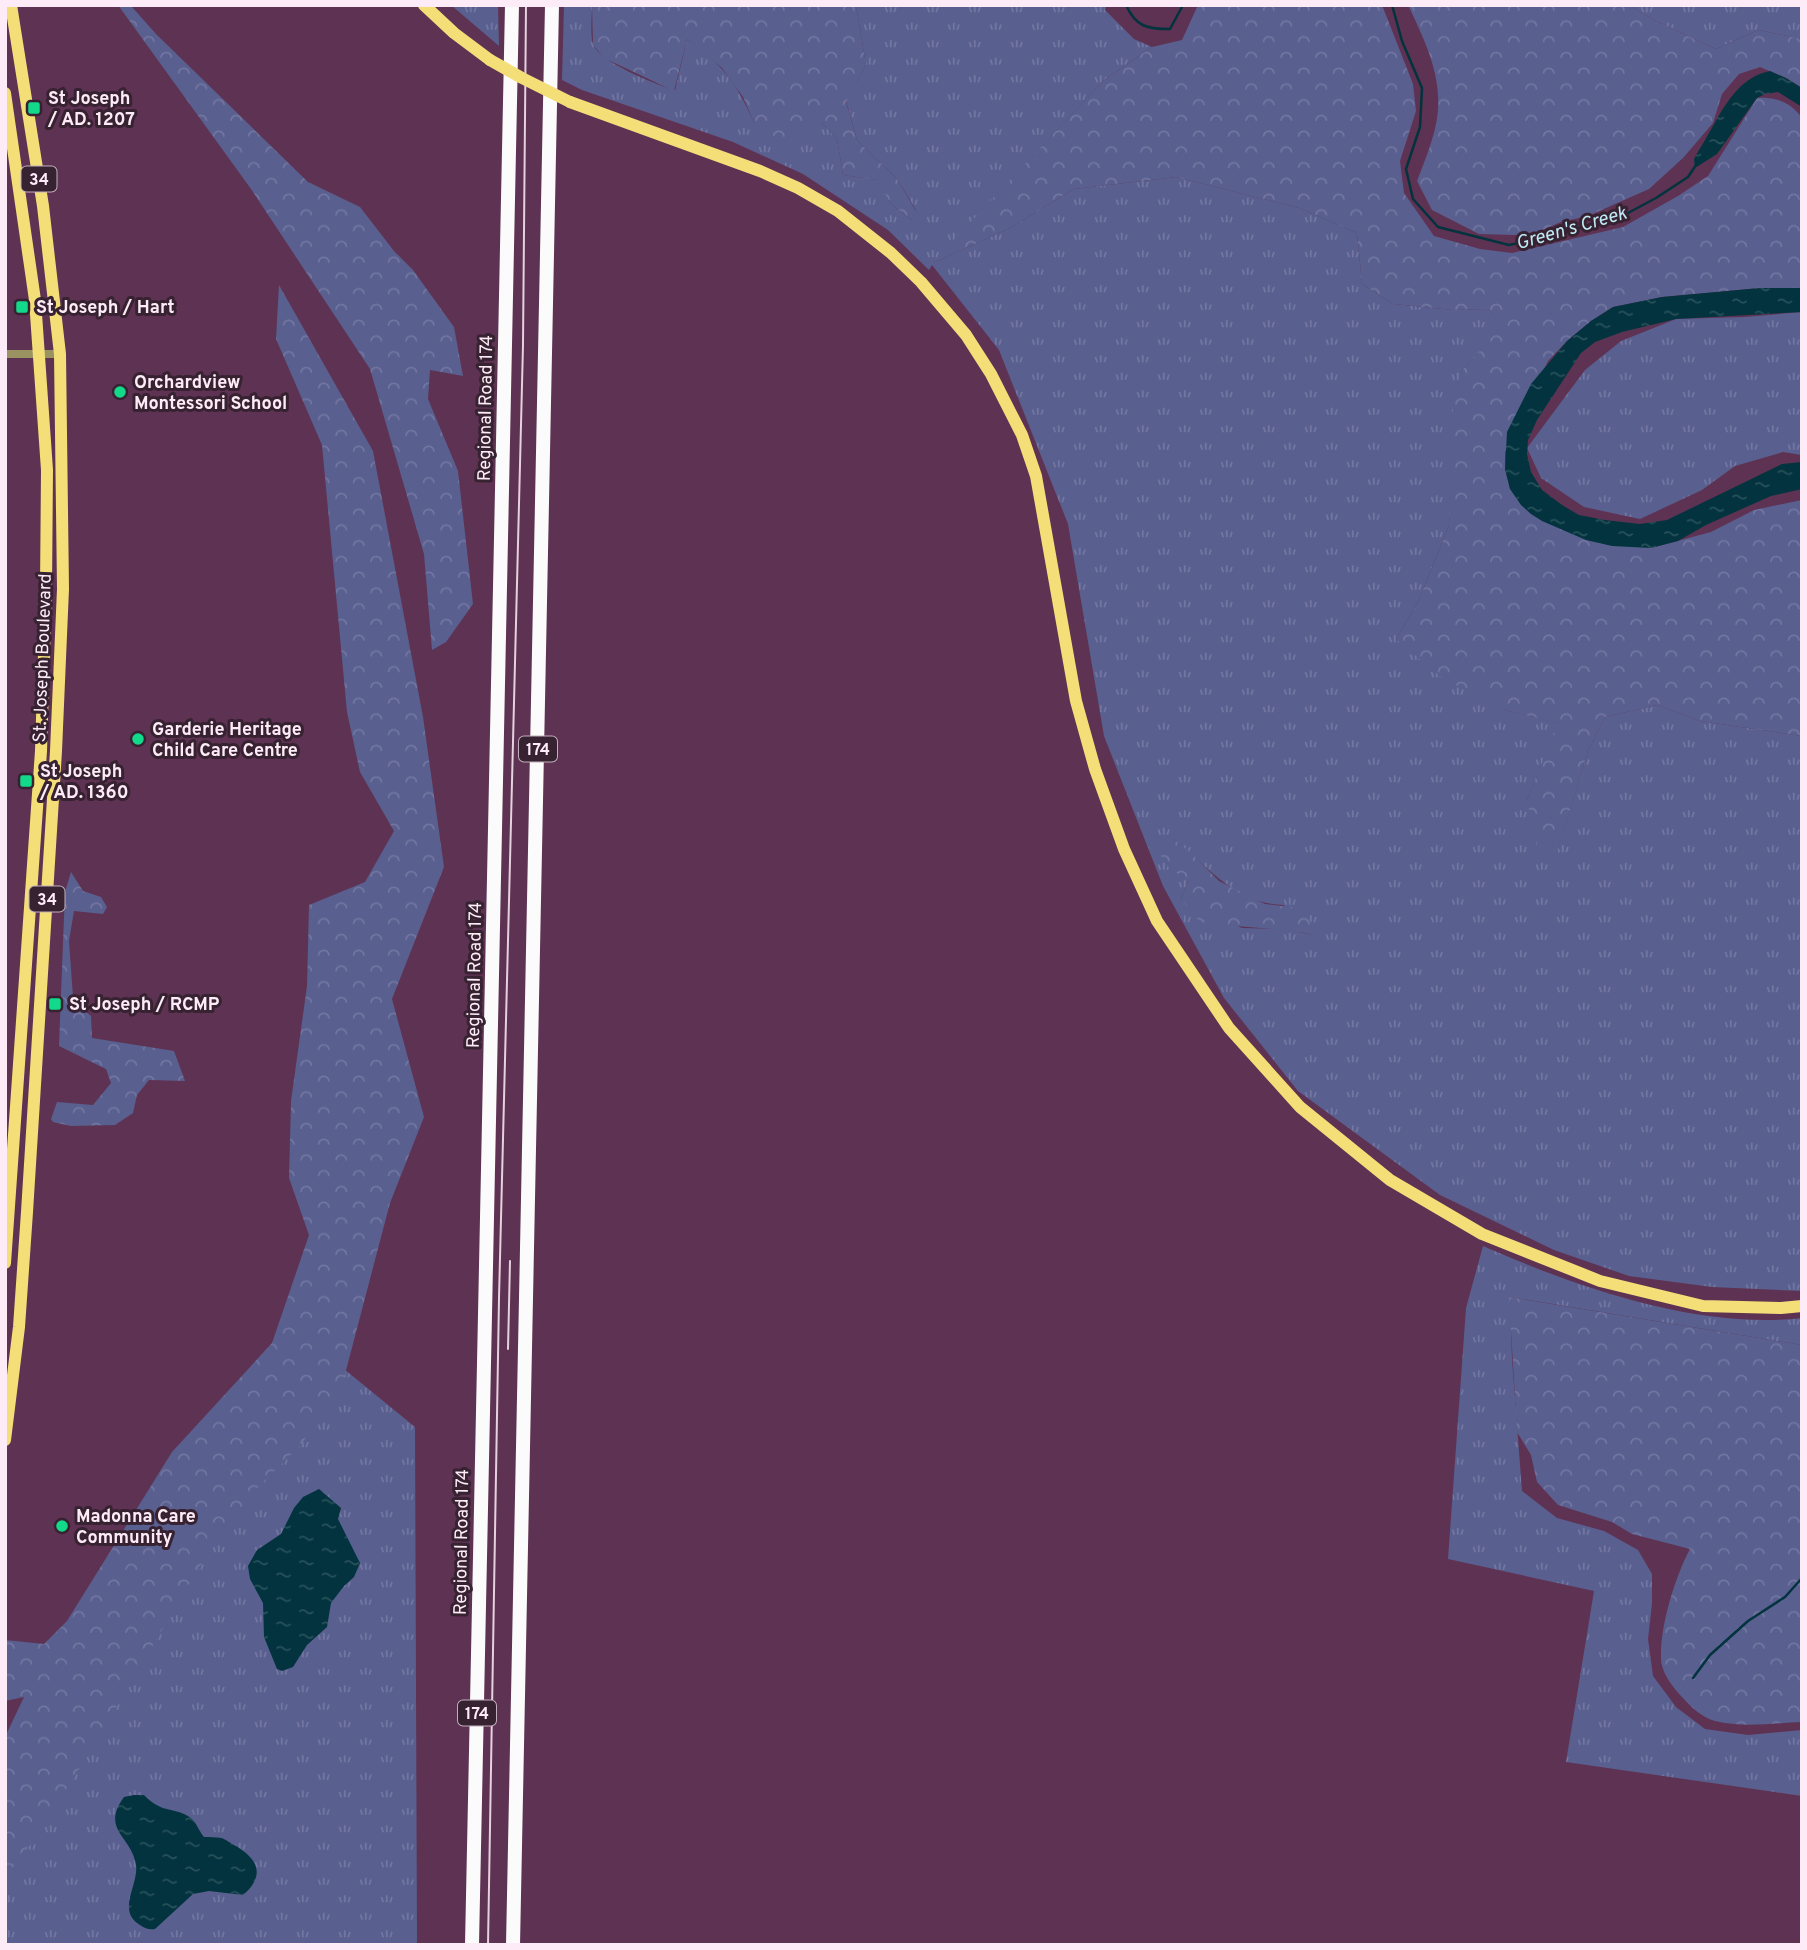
<svg xmlns="http://www.w3.org/2000/svg" width="1807" height="1950" viewBox="0 0 1807 1950" font-family="Overpass,sans-serif">
<style>
.grass{fill:url(#grass-tufts);fill-rule:evenodd}
.forest{fill:url(#forest-crowns)}
.water{fill:url(#water-ripples)}
.lines{fill:none;stroke-linecap:round;stroke-linejoin:round}
.stream{stroke:#02333e;stroke-width:2.5}
.minor{stroke:#9b9262;stroke-width:8}
.primary{stroke:#f3de78;stroke-width:12}
.motorway{stroke:#fbfbfb;stroke-width:14}
.tram{stroke:#e6d1df;stroke-width:2}
.primary-bridge{stroke:#f3de78;stroke-width:12}
.poi-dot{fill:#13d98a;stroke:#372231;stroke-width:2.5}
.labels{text-anchor:middle;stroke-width:6;stroke-linejoin:round;paint-order:stroke}
.shield{fill:#372231;stroke:#c2afbc;stroke-width:2}
.shield-label{font-size:16px;font-weight:bold;fill:#fdecf7}
.poi-label{font-size:18px;font-weight:bold;fill:#fdecf7;stroke:#372231;text-anchor:start}
.street-label{font-size:18px;fill:#fdecf7;stroke:#372231}
.water-label{font-size:19px;font-style:italic;fill:#c0eaf6;stroke:#372231}
</style>
<defs>
<pattern id="grass-tufts" width="24" height="20" patternUnits="userSpaceOnUse" patternTransform="scale(1.75)"><rect width="24" height="20" fill="#595f8f"/><path d="M3 7l-1-3M5 7V3M7 7l1-3M15 17l-1-3M17 17v-4M19 17l1-3" fill="none" stroke="#7276a0"/></pattern>
<pattern id="forest-crowns" width="20" height="18" patternUnits="userSpaceOnUse" patternTransform="scale(1.75)"><rect width="20" height="18" fill="#595f8f"/><path d="M2 6a3 3 0 1 1 6 0M12 15a3 3 0 1 1 6 0" fill="none" stroke="#7276a0"/></pattern>
<pattern id="water-ripples" width="26" height="14" patternUnits="userSpaceOnUse" patternTransform="scale(1.75)"><rect width="26" height="14" fill="#02333e"/><path d="M2 4q2-2 4 0t4 0M15 11q2-2 4 0t4 0" fill="none" stroke="#28515b"/></pattern>
</defs>
<rect width="100%" height="100%" fill="#5e3252"/>
<path class="grass" d="M 451,5 L 498,5 L 499,46 Z
M 564,5 L 592,5 C 592,15 590,36 593,44 C 599,62 657,85 675,90 L 687,39 C 723,66 736,81 754,123 L 822,123 L 837,139 L 843,175 L 879,180 L 890,203 L 911,220 L 916,210 L 897,179 L 857,140 L 846,101 L 866,65 L 856,5 L 1106,5 L 1105,10 L 1134,39 L 1152,47 L 1104,80 L 933,263 L 1010,228 L 1074,189 L 1176,177 L 1299,208 L 1357,233 L 1362,284 L 1393,304 L 1453,310 L 1488,309 L 1504,325 L 1462,370 L 1449,525 L 1419,600 L 1396,639 L 1505,710 L 1559,723 L 1527,800 L 1557,852 L 1588,751 L 1605,717 L 1657,705 L 1700,721 L 1802,736 L 1802,1291 L 1712,1287 L 1629,1276 L 1554,1250 L 1440,1195 L 1298,1091 L 1224,998 L 1163,886 L 1104,736 L 1068,524 L 999,350 L 932,265 L 929,270 L 888,230 L 803,174 L 733,142 L 582,90 L 562,80 ZM 1172,838 C 1208,866 1234,903 1283,905 L 1314,935 L 1283,929 L 1242,928 L 1181,899 L 1188,881 Z
M 1628,5 L 1802,5 L 1802,39 L 1758,30 L 1716,49 L 1658,22 Z
M 1802,312 L 1802,455 L 1783,452 L 1735,466 L 1702,490 L 1640,519 L 1584,507 L 1541,478 L 1527,448 L 1585,370 L 1621,341 L 1676,319 L 1745,317 Z
M 1483,1246 C 1576,1287 1699,1330 1802,1318 L 1802,1345 L 1510,1297 L 1512,1359 L 1522,1491 L 1557,1518 L 1604,1531 L 1638,1550 L 1652,1574 L 1652,1603 L 1648,1639 L 1653,1676 L 1676,1707 L 1705,1729 L 1748,1735 L 1802,1730 L 1802,1796 L 1566,1762 L 1594,1591 L 1448,1559 L 1466,1308 Z
M 333,1360 L 415,1427 L 417,1945 L 5,1945 L 5,1825 Z"/>
<path class="forest" d="M 118,5 L 132,7 L 156,34 L 308,182 L 360,207 L 394,251 L 413,270 L 454,327 L 463,376 L 430,370 L 428,399 L 458,471 L 473,604 L 446,642 L 432,650 L 424,554 L 370,369 L 251,189 Z
M 592,5 L 856,5 L 866,65 L 846,102 L 857,140 L 897,179 L 916,211 L 911,220 L 890,203 L 878,180 L 843,175 L 837,139 L 822,123 L 786,144 L 754,123 L 743,97 L 722,68 L 687,39 L 674,91 L 604,58 L 593,45 Z
M 1198,5 L 1382,5 L 1413,84 L 1416,111 L 1400,161 L 1404,193 L 1434,236 L 1480,249 L 1512,253 L 1623,227 L 1678,196 L 1708,176 L 1757,98 C 1775,96 1792,103 1802,118 L 1802,288 L 1796,290 L 1760,288 L 1662,297 L 1613,307 L 1591,321 L 1567,341 L 1548,361 L 1505,452 L 1505,469 L 1510,489 L 1651,548 L 1711,532 L 1754,510 L 1802,500 L 1802,736 L 1700,721 L 1657,705 L 1605,717 L 1588,751 L 1557,853 L 1539,856 L 1527,800 L 1558,723 L 1505,710 L 1442,678 L 1396,639 L 1419,600 L 1449,525 L 1452,415 L 1462,370 L 1503,325 L 1488,309 L 1453,310 L 1393,304 L 1362,284 L 1357,233 L 1299,208 L 1176,177 L 1074,189 L 1010,228 L 931,264 L 1104,80 L 1152,47 L 1182,40 Z
M 1408,5 L 1628,5 L 1658,22 L 1716,49 L 1758,30 L 1802,39 L 1802,88 L 1786,78 L 1760,67 L 1739,74 L 1722,94 L 1713,123 L 1683,158 L 1649,189 L 1588,216 L 1561,222 L 1535,233 L 1514,235 L 1479,234 L 1432,210 L 1417,181 C 1424,163 1432,143 1436,124 C 1445,81 1426,43 1408,5 Z
M 279,285 L 373,451 L 423,717 L 444,867 L 392,999 L 424,1117 L 390,1203 L 344,1378 L 301,1445 L 253,1492 L 198,1569 L 81,1766 L 31,1844 L 5,1875 L 5,1737 L 24,1697 L 5,1701 L 5,1640 L 44,1644 L 67,1621 L 172,1452 L 272,1343 L 309,1235 L 289,1178 L 291,1101 L 307,986 L 309,905 L 365,882 L 394,831 L 360,772 L 347,712 L 322,445 L 276,339 Z
M 1172,838 L 1190,852 L 1219,881 L 1265,904 L 1298,908 L 1315,926 L 1314,935 C 1276,927 1238,928 1200,922 L 1181,899 L 1188,881 L 1168,867 L 1156,848 Z
M 71,872 L 83,891 L 101,897 L 107,907 L 103,914 L 74,911 L 69,941 L 73,997 L 76,1003 L 91,1016 L 92,1038 L 174,1051 L 185,1081 L 149,1080 L 137,1095 L 133,1113 L 115,1125 L 71,1126 L 53,1122 L 51,1119 L 57,1102 L 93,1105 L 111,1083 L 106,1069 L 59,1046 L 65,892 Z
M 1509,1297 L 1802,1345 L 1802,1722 C 1774,1723 1743,1728 1715,1721 C 1703,1718 1692,1708 1684,1699 C 1674,1689 1661,1673 1661,1658 C 1660,1626 1675,1577 1690,1549 L 1632,1534 L 1612,1522 L 1558,1505 L 1537,1482 L 1531,1455 L 1517,1432 Z"/>
<path class="water" d="M 1770,71 L 1786,78 L 1802,88 L 1802,107 L 1778,92 L 1765,94 L 1757,98 L 1717,154 L 1695,168 L 1694,159 L 1699,150 C 1718,121 1732,78 1770,71 Z
M 1760,288 L 1802,288 L 1802,312 L 1676,319 L 1622,332 L 1595,342 L 1581,353 L 1537,420 L 1528,440 L 1527,454 L 1531,472 L 1542,490 L 1562,505 L 1579,515 L 1605,520 L 1640,524 L 1667,520 L 1782,464 L 1802,462 L 1802,489 L 1771,496 L 1706,525 L 1678,541 L 1651,548 L 1612,546 L 1586,540 L 1542,521 L 1531,514 L 1521,505 L 1510,489 L 1505,469 L 1507,432 L 1531,384 L 1567,341 L 1591,321 L 1613,307 L 1662,297 Z
M 319,1489 L 341,1508 L 338,1519 L 360,1563 L 354,1577 L 344,1586 L 331,1603 L 327,1627 L 307,1645 L 293,1667 L 282,1671 L 277,1669 L 264,1637 L 263,1603 L 250,1579 L 248,1566 L 257,1550 L 281,1534 L 294,1508 L 303,1497 Z
M 134,1795 L 144,1795 C 163,1815 175,1806 191,1818 C 196,1822 199,1831 204,1837 C 209,1837 216,1837 221,1838 C 226,1839 231,1844 236,1846 C 259,1860 265,1876 243,1895 L 209,1891 L 193,1894 L 155,1929 C 149,1930 146,1929 140,1925 C 116,1911 139,1885 136,1865 C 132,1836 100,1830 124,1797 Z"/>
<g class="lines">
<path class="stream" d="M 1126,5 C 1136,27 1147,29 1170,29 L 1183,5
M 1392,5 L 1402,41 L 1422,88 L 1420,127 L 1406,169 L 1413,199 L 1438,227 L 1509,245 L 1546,238 L 1628,213 L 1656,198 L 1688,177 L 1696,165
M 1693,1678 L 1710,1655 L 1748,1621 L 1785,1597 L 1802,1578"/>
<path class="minor" d="M 5,354 L 60,354"/>
<path class="primary" d="M 424,5 L 454,33 L 490,60
M 5,93 L 35,300 L 47,470 L 46,589 L 41,751 L 5,1263
M 570,102 L 760,171 L 798,188 L 838,211 L 891,253 L 921,282 L 966,335 L 991,374 L 1022,435 L 1036,476 L 1076,701 L 1095,769 L 1124,849 L 1157,921 L 1229,1028 L 1300,1107 L 1390,1180 L 1482,1234 L 1600,1281 L 1703,1306 L 1781,1308 L 1802,1306
M 5,1440 L 19,1327 L 27,1212 L 56,751 L 63,589 L 60,354 L 43,206 L 11,5"/>
<path class="motorway" d="M 472,1945 L 512,5
M 513,1945 L 552,5"/>
<path class="tram" d="M 508,1349 L 510,1261
M 488,1945 L 499,1298 L 523,345 L 526,5"/>
<path class="primary-bridge" d="M 490,60 L 522,78 L 570,102"/>
</g>
<g class="poi-dot">
<rect x="27" y="101" width="14" height="14" rx="3.5"/>
<rect x="15" y="300" width="14" height="14" rx="3.5"/>
<circle cx="120" cy="392" r="7"/>
<circle cx="138" cy="739" r="7"/>
<rect x="19" y="774" width="14" height="14" rx="3.5"/>
<rect x="48" y="997" width="14" height="14" rx="3.5"/>
<circle cx="62" cy="1526" r="7"/>
</g>
<g class="labels">
<g class="shield">
<rect x="21.5" y="166.5" width="35" height="25" rx="5"/>
<rect x="519" y="736.5" width="38" height="25" rx="5"/>
<rect x="29.5" y="886.5" width="35" height="25" rx="5"/>
<rect x="458" y="1700.5" width="38" height="25" rx="5"/>
</g>
<g class="shield-label">
<text x="39" y="185">34</text>
<text x="538" y="755">174</text>
<text x="47" y="905">34</text>
<text x="477" y="1719">174</text>
</g>
<g class="poi-label">
<text x="48" y="104">St Joseph<tspan x="48" dy="21">/ AD. 1207</tspan></text>
<text x="36" y="313">St Joseph / Hart</text>
<text x="134" y="388">Orchardview<tspan x="134" dy="21">Montessori School</tspan></text>
<text x="152" y="735">Garderie Heritage<tspan x="152" dy="21">Child Care Centre</tspan></text>
<text x="40" y="777">St Joseph<tspan x="40" dy="21">/ AD. 1360</tspan></text>
<text x="69" y="1010">St Joseph / RCMP</text>
<text x="76" y="1522">Madonna Care<tspan x="76" dy="21">Community</tspan></text>
</g>
<g class="street-label">
<text transform="translate(485 408) rotate(-89)" y="6">Regional Road 174</text>
<text transform="translate(42 658) rotate(-88)" y="6">St. Joseph Boulevard</text>
<text transform="translate(474 975) rotate(-89)" y="6">Regional Road 174</text>
<text transform="translate(461 1542) rotate(-89)" y="6">Regional Road 174</text>
</g>
<g class="water-label">
<text transform="translate(1571 227) rotate(-16)" y="7">Green's Creek</text>
</g>
</g>
<rect width="1807" height="1950" fill="none" stroke="#fdecf7" stroke-width="14"/>
</svg>
